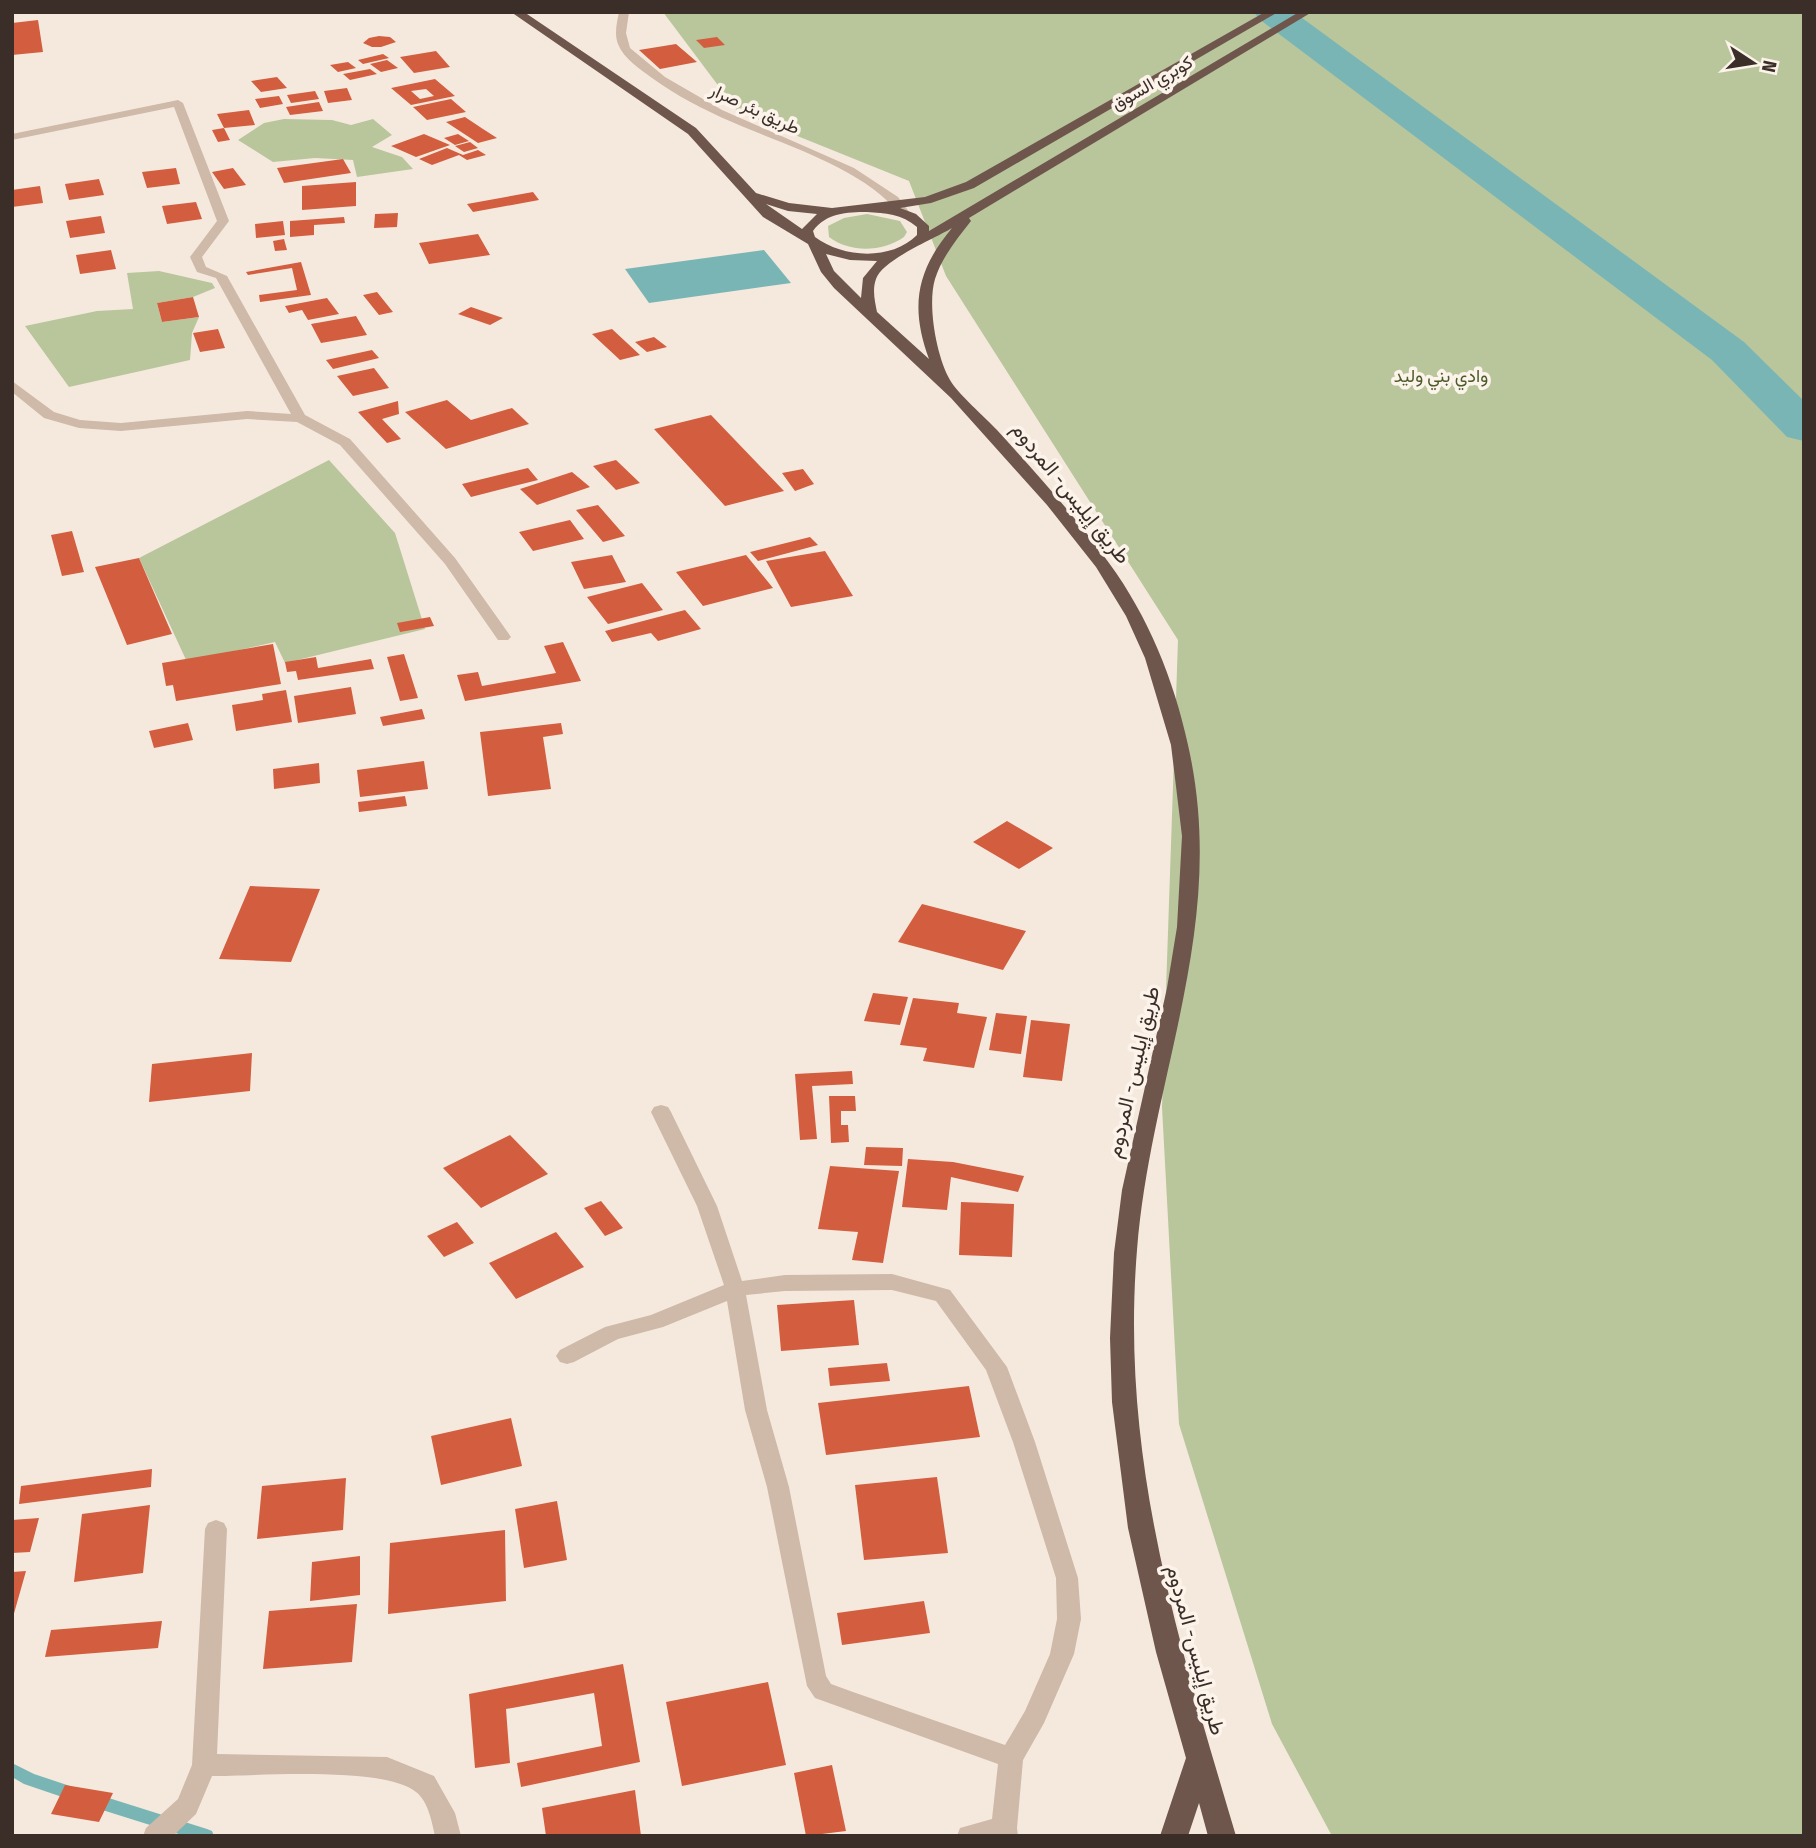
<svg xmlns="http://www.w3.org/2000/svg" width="1816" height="1848" viewBox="0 0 1816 1848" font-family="'Fira Sans Condensed',Vazirmatn,sans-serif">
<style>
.green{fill:#b9c69c}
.water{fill:#7ab5b5}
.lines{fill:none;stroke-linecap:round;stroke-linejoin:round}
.stream{fill:#7ab5b5;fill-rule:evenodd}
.river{fill:#7ab5b5;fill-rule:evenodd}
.building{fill:#d25e3f;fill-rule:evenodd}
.minor{fill:#cfb9a8;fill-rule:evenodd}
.trunk{fill:#6e564c;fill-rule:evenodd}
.labels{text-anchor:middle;stroke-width:7;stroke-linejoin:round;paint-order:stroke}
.far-street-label{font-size:18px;fill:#3b2e29;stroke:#fcf4eb}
.far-park-label{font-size:18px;fill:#4b5c2a;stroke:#fcf4eb}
.street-label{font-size:21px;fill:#3b2e29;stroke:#fcf4eb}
</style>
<rect width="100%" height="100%" fill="#f5e9de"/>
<path class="green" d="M 663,12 L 1804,12 L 1804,1836 L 1332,1836 L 1272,1724 L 1179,1424 L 1162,1107 L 1178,640 L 946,276 L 909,181 L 738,112 Z
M 284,119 L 332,120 L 351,125 L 373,119 L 392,135 L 372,147 L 402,157 L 413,169 L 357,177 L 353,160 L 315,158 L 273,162 L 238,140 L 264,123 Z
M 867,214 L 900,221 L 907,232 L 904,237 C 883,252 850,253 829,237 L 828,226 L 844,218 Z
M 159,271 L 212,283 L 215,288 L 193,297 L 157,303 L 162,322 L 199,317 L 192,333 L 190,360 L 69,387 L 25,326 L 97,311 L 133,309 L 127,273 Z
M 329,460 L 395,533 L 425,629 L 285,663 L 275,642 L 187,662 L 139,558 Z"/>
<path class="water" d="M 764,250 L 791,283 L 649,303 L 625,269 Z"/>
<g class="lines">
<path class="stream" d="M 12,1763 L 34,1774 L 79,1789 L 81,1794 L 79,1799 L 74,1801 L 24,1784 L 12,1777 Z
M 96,1794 L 207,1829 L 212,1831 L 214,1836 L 185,1836 L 96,1808 L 91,1806 L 89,1801 L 91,1796 Z"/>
<path class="river" d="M 1254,12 L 1294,12 L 1744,342 L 1804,401 L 1804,441 L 1787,437 L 1712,360 L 1259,19 Z"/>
</g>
<path class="building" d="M 38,20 L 43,52 L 12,55 L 12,23 Z
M 379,36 L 390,37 L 396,42 L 381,47 L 372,47 L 363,43 L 369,38 Z
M 717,37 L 725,45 L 704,48 L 696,40 Z
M 676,44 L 697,62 L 660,69 L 639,50 Z
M 436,51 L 450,67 L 414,73 L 400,57 Z
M 383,54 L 389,58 L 363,64 L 358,60 Z
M 387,60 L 398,68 L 381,72 L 370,64 Z
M 348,62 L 356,68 L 338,72 L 330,65 Z
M 370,69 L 377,74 L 350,80 L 343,74 Z
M 277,77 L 287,88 L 261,92 L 251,81 Z
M 435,79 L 455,96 L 411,105 L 391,88 ZM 426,89 L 434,96 L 420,99 L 411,91 Z
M 347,88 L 352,100 L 328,103 L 324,91 Z
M 315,91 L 319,99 L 291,103 L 287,95 Z
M 279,96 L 283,104 L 260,108 L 255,99 Z
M 451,99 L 466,112 L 427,120 L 413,107 Z
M 319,102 L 323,111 L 290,115 L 286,107 Z
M 249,110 L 255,125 L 224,128 L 217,114 Z
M 465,117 L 483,129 L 497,138 L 478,143 L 446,122 Z
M 224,128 L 230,140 L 218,142 L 212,130 Z
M 424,134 L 450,145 L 416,157 L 391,146 Z
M 458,134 L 469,141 L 455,145 L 444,138 Z
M 470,142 L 478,148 L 464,152 L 455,146 Z
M 447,148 L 463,155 L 478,150 L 486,155 L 467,160 L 459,155 L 432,165 L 419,159 Z
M 343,159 L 351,173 L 284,183 L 277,168 Z
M 176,168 L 180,184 L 147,188 L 142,172 Z
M 233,168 L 246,185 L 224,189 L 212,172 Z
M 99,179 L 104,195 L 69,200 L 65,184 Z
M 356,182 L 356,206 L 302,210 L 302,186 Z
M 40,186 L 43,203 L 12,207 L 12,190 Z
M 533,192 L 539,200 L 473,212 L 467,204 Z
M 196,202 L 202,219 L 167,224 L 162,206 Z
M 398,213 L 397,227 L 374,228 L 375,214 Z
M 101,216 L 105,233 L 70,238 L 66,221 Z
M 344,217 L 345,223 L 314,225 L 314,235 L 290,237 L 290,221 Z
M 283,221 L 285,235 L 256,238 L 255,224 Z
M 478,234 L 490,255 L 429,264 L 419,243 Z
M 284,239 L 287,250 L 275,251 L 273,241 Z
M 111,250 L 116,269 L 80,274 L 76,255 Z
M 301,262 L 311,295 L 260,302 L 259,295 L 297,290 L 292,268 L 248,275 L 246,272 Z
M 377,292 L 393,312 L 379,315 L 363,295 Z
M 193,297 L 199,317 L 162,322 L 157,303 Z
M 327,298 L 339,314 L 308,320 L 302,310 L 289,313 L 285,306 Z
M 471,307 L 503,318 L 490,325 L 458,314 Z
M 356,316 L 367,335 L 321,343 L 311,324 Z
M 218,329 L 225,348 L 200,352 L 193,333 Z
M 612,329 L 640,355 L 620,360 L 592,334 Z
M 654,337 L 667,347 L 647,352 L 635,342 Z
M 372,350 L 379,358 L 333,369 L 326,360 Z
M 374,368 L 389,388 L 353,396 L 337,376 Z
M 447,400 L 471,420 L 512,408 L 529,424 L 446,449 L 405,412 Z
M 398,401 L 399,414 L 382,419 L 401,439 L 387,443 L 358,412 Z
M 711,415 L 784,491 L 725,506 L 654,429 Z
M 616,460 L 640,483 L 616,490 L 593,466 Z
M 528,468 L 538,480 L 471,497 L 462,484 Z
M 803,469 L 814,484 L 795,491 L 782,473 Z
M 572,472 L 590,487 L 537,505 L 520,489 Z
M 598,505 L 625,536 L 603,542 L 576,510 Z
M 570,520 L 584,539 L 533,551 L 519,532 Z
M 72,531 L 84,572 L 62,576 L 51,535 Z
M 810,537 L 818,545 L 758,561 L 750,552 Z
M 825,551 L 853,596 L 791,607 L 766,561 Z
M 612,555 L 626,582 L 584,589 L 571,562 Z
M 746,555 L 773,588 L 703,606 L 676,572 Z
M 139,558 L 172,634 L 127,645 L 95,567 Z
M 642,583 L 663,610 L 608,624 L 587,597 Z
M 685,610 L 701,629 L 658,641 L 651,633 L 612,642 L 605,631 Z
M 430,617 L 434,626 L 400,632 L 397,623 Z
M 563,642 L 581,681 L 465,701 L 457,675 L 478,672 L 482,686 L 556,673 L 544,646 Z
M 273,644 L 281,684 L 176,701 L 173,685 L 166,686 L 162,663 Z
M 404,654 L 418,698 L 400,701 L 387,657 Z
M 316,657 L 318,668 L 371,659 L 374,669 L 298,680 L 296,671 L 287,672 L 285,662 Z
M 351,687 L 356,714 L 298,723 L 294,696 Z
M 286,690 L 292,722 L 236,731 L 232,705 L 263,700 L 262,694 Z
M 422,709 L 425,719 L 383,726 L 380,717 Z
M 188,723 L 193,740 L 154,748 L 149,731 Z
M 561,723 L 563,734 L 543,737 L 551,789 L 488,796 L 480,732 Z
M 424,761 L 428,789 L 360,797 L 357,770 Z
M 319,763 L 320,783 L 274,789 L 273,769 Z
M 405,796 L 407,806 L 359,812 L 358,802 Z
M 1007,821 L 1053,848 L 1019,869 L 973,842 Z
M 250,886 L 320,889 L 291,962 L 219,959 Z
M 922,904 L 1026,931 L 1003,970 L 898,942 Z
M 873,993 L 908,997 L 900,1025 L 864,1021 Z
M 913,998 L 959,1003 L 957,1013 L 987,1017 L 974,1068 L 923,1061 L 927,1048 L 900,1045 Z
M 996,1013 L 1027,1016 L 1021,1054 L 989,1050 Z
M 1031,1020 L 1070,1024 L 1062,1081 L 1023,1077 Z
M 252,1053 L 250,1091 L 149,1102 L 152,1064 Z
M 852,1071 L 853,1084 L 812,1086 L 817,1139 L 800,1140 L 795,1074 Z
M 829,1096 L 855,1096 L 856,1111 L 841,1111 L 841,1125 L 848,1125 L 849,1142 L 831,1143 Z
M 510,1135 L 548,1174 L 481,1208 L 443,1168 Z
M 866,1147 L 903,1148 L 902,1166 L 864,1165 Z
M 908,1159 L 953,1162 L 1024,1176 L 1018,1192 L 951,1177 L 947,1210 L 902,1207 Z
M 830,1166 L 899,1171 L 883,1263 L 852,1260 L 858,1232 L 818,1229 Z
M 601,1201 L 623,1228 L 605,1236 L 584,1208 Z
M 961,1202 L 1014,1204 L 1012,1257 L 959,1255 Z
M 457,1222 L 474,1243 L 444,1257 L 427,1236 Z
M 556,1232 L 584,1267 L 516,1299 L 489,1263 Z
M 854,1300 L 859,1345 L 781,1351 L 777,1305 Z
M 887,1363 L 890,1381 L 830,1386 L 828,1368 Z
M 969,1386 L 980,1437 L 826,1455 L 818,1403 Z
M 511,1418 L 522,1466 L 441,1485 L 431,1436 Z
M 152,1469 L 151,1487 L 19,1504 L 21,1486 Z
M 937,1477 L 948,1553 L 864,1560 L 855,1485 Z
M 346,1478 L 343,1530 L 257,1539 L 262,1486 Z
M 557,1501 L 567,1560 L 524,1568 L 515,1509 Z
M 150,1505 L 143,1573 L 74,1582 L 82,1514 Z
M 39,1518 L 30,1552 L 12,1553 L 12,1520 Z
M 505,1530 L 506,1601 L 388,1614 L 390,1543 Z
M 360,1556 L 360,1595 L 310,1601 L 312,1562 Z
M 26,1571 L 13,1617 L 12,1617 L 12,1572 Z
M 924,1601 L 930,1633 L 842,1645 L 837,1613 Z
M 357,1604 L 352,1662 L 263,1669 L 269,1611 Z
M 162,1621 L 158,1648 L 45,1657 L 51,1630 Z
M 623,1664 L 640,1762 L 521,1787 L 517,1763 L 602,1746 L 594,1693 L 506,1709 L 510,1763 L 475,1768 L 469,1694 Z
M 768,1682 L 786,1765 L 682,1786 L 666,1702 Z
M 832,1765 L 846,1831 L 806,1836 L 794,1773 Z
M 65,1785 L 113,1793 L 99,1822 L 51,1814 Z
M 635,1790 L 641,1836 L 546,1836 L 542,1808 Z"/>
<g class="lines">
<path class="minor" d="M 619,12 L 629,12 L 626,33 L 630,48 L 665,77 L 722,110 L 854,168 L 898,197 L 910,213 L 908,215 L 900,215 C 866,169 784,145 732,122 C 704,110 677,96 652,78 C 640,69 624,59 618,44 C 614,34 617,22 619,12 Z
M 178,100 L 183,103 L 229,221 L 202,257 L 206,267 L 227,276 L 305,415 L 350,439 L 455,558 L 511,637 L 508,640 L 498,640 L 445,564 L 340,445 L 297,422 L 247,419 L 121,431 L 79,428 L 44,418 L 12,392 L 12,381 L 54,412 L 80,420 L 121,423 L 247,411 L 291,414 L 216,278 L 197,272 L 190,257 L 217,221 L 174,107 L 12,140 L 12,134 Z
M 661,1105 L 668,1107 L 671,1112 L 717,1206 L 742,1281 L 785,1275 L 892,1274 L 950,1290 L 1007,1367 L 1035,1442 L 1078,1578 L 1081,1619 L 1074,1654 L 1044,1723 L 1023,1760 L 1017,1828 L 1018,1836 L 957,1836 L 960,1828 L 992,1819 L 998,1764 L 815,1698 L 807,1686 L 767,1487 L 745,1410 L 727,1301 L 663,1327 L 618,1339 L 574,1362 L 567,1364 L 560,1362 L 556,1356 L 560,1350 L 605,1327 L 651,1315 L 724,1285 L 697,1206 L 651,1112 L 654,1107 ZM 892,1290 L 936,1301 L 986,1370 L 1013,1442 L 1056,1578 L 1057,1619 L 1050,1654 L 1025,1711 L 1005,1745 L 853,1692 L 831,1684 L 826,1676 L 789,1487 L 767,1410 L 746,1295 L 785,1291 Z
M 216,1520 L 224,1523 L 227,1529 L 217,1754 L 387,1757 L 434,1776 L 455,1813 L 461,1836 L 435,1836 C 432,1822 428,1801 416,1792 C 385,1766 255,1776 212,1776 L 196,1814 L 173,1836 L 143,1836 L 146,1828 L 178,1799 L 192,1765 L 205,1529 L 208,1523 Z"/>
<path class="trunk" d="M 511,12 L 524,12 L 696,128 L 756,193 L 789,203 L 832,208 L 925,197 L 966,182 L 1265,12 L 1278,12 L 974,188 L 931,203 L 900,208 L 916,214 L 929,226 L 929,231 L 1299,12 L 1312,12 L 969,218 L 971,221 C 957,239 942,257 935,279 C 927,306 937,358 950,380 C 958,394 985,417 997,430 C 1036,473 1075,516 1109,563 C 1148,616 1174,680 1188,745 C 1229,926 1151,1074 1137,1250 C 1120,1458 1178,1640 1236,1836 L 1208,1836 L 1199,1803 L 1188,1836 L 1160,1836 L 1186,1758 L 1156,1652 L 1128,1528 L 1112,1402 L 1110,1338 L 1114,1253 L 1122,1190 L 1167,988 L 1177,927 L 1182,836 L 1171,745 L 1145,658 L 1126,616 L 1096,567 L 1047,505 L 951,398 L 834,288 L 821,272 L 808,244 L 763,217 L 688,134 ZM 766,204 L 788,211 L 817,214 L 802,229 ZM 867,212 C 885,213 902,214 917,227 L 917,235 C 891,261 843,258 815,237 L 813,231 C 826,213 847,212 867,212 ZM 952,228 C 916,271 910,307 929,359 L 877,312 C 875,302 872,290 876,279 C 882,260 934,239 952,228 ZM 826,254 L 850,260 L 877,261 L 863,278 L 861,298 L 834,271 Z"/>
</g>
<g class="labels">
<g class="far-street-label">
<text transform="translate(1152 83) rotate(-30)" y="6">كوبري السوق</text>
<text transform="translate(755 109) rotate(25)" y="6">طريق بئر صرار</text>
</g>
<g class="far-park-label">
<text x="1441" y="382">وادي بني وليد</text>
</g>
<g class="street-label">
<text transform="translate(1071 493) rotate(51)" y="7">طريق إيليس- المردوم</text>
<text transform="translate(1133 1072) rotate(-77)" y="7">طريق إيليس- المردوم</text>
<text transform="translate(1196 1650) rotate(75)" y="7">طريق إيليس- المردوم</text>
</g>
</g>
<rect width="1816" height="1848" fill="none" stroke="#3b2e29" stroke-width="28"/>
<g transform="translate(1753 63) rotate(102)" stroke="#fcf4eb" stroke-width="5" paint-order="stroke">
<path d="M0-5L12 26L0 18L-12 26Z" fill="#3b2e29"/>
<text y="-10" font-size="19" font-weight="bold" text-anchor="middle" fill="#3b2e29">N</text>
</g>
</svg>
